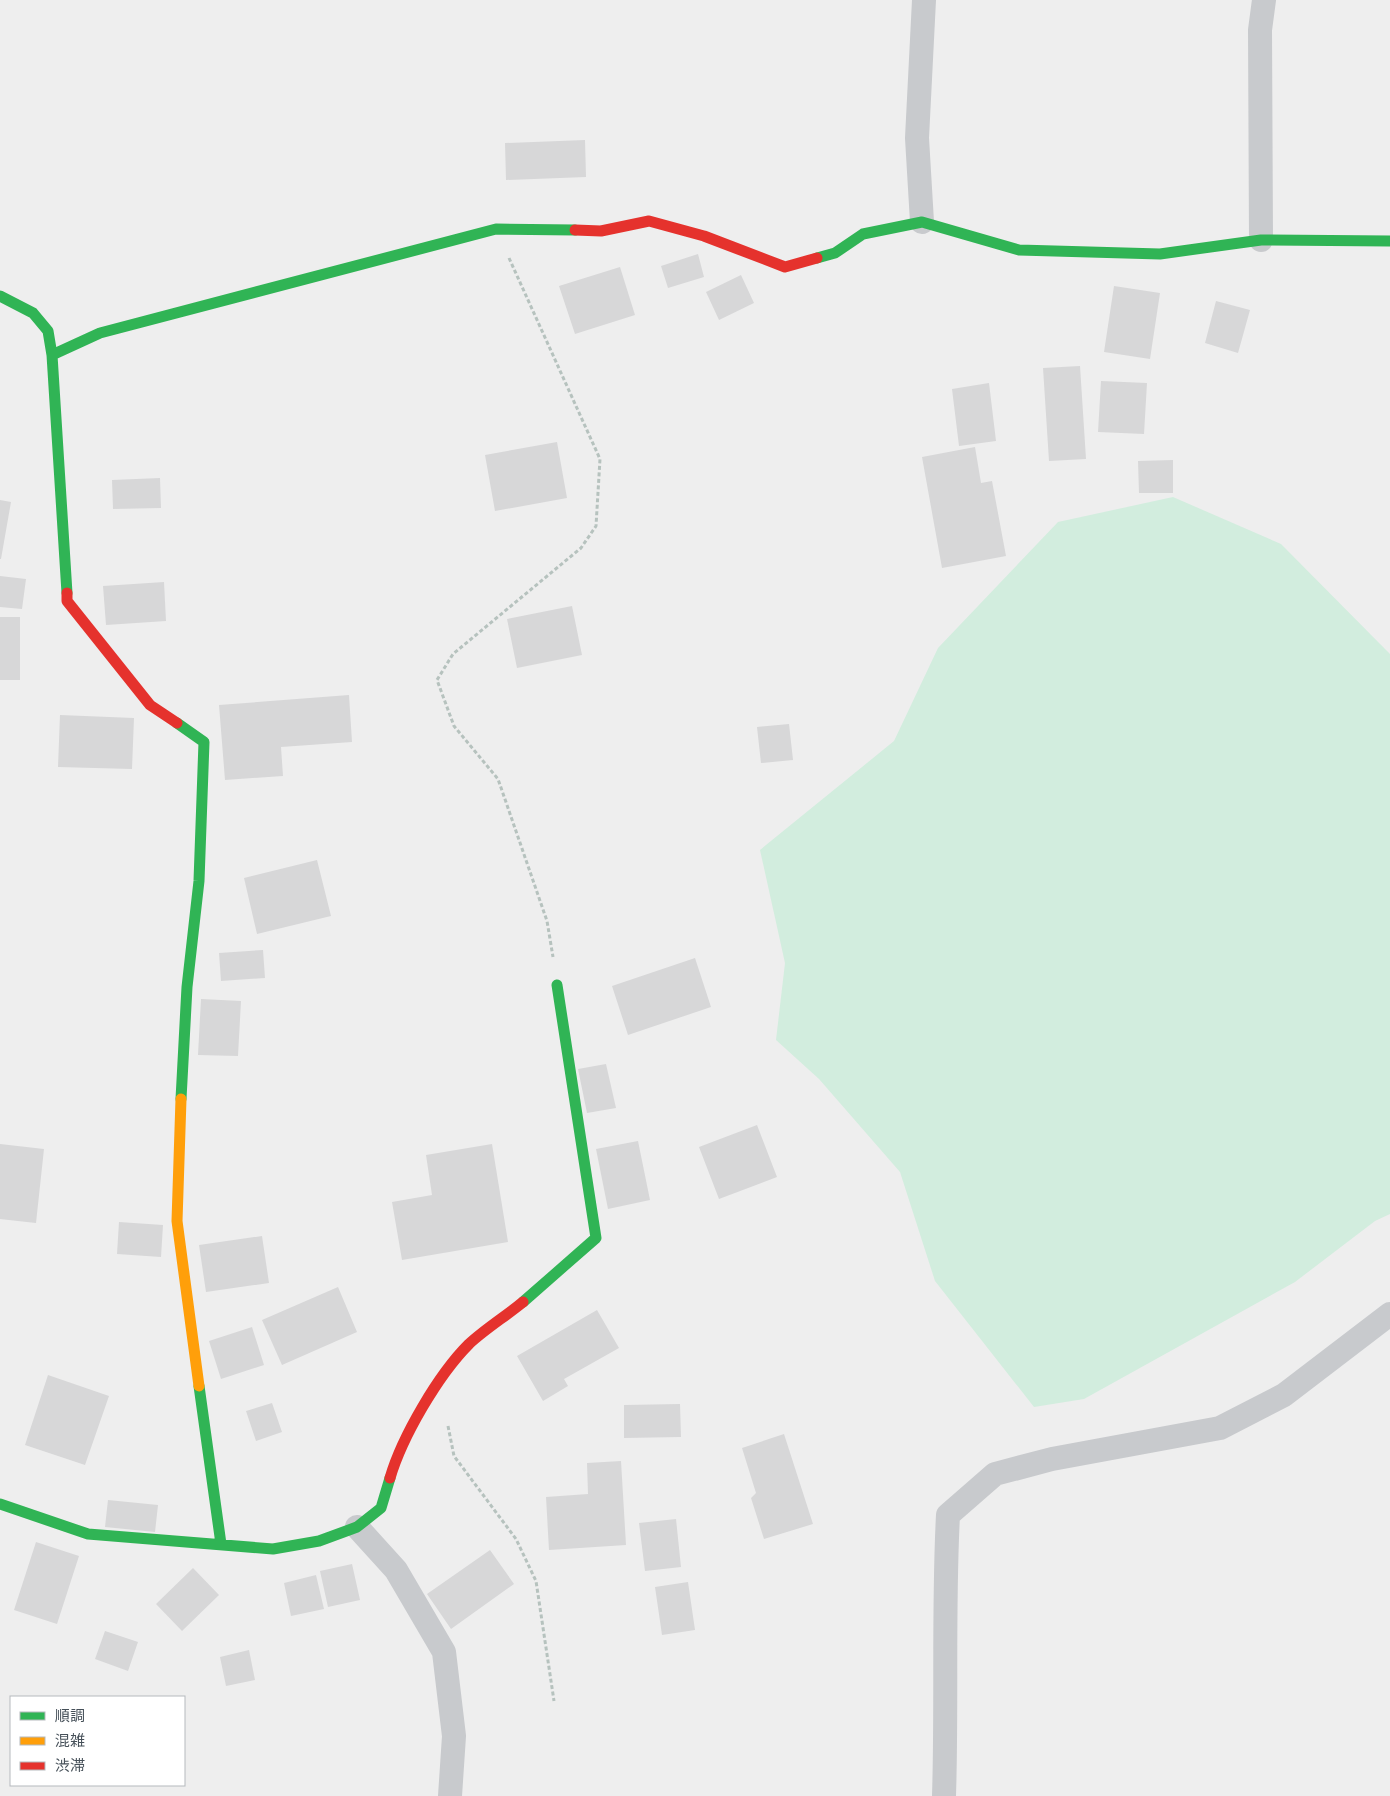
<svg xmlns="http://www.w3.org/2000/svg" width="1390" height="1796" viewBox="0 0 1390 1796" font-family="'Asap Condensed','Noto Sans JP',sans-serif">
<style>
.green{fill:#d2edde}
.building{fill:#d7d7d8}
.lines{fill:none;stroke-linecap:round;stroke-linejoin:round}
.path{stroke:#b6c2be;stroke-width:3;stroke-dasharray:4 2.5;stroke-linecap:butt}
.street{stroke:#c8cacd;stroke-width:24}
.fast{stroke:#30b455;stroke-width:11}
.slow{stroke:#ff9f0a;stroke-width:11}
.jam{stroke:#e5322d;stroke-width:11}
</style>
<rect width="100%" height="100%" fill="#eee"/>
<path class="green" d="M 1173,497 L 1281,544 L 1390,654 L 1390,1214 L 1375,1221 L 1295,1282 L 1084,1399 L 1034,1407 L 935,1281 L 900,1172 L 819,1079 L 776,1040 L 785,963 L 760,850 L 894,741 L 938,648 L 1058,522 Z"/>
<path class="building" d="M 585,140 L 586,177 L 506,180 L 505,143 Z
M 698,254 L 704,277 L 668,288 L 661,266 Z
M 620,267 L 635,315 L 575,334 L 559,286 Z
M 741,275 L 754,303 L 719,320 L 706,292 Z
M 1114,286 L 1160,293 L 1150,359 L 1104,352 Z
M 1216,301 L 1250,310 L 1238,353 L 1205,343 Z
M 1080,366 L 1086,459 L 1049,461 L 1043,368 Z
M 1101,381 L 1147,383 L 1144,434 L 1098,432 Z
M 989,383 L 996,441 L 959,446 L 952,389 Z
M 557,442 L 567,498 L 495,511 L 485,455 Z
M 975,447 L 981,483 L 992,481 L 1006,556 L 942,568 L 922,457 Z
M 1173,460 L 1173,493 L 1139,493 L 1138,461 Z
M 160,478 L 161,508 L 113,509 L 112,480 Z
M 0,500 L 11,502 L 1,559 L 0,559 Z
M 0,576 L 26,579 L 22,609 L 0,607 Z
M 164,582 L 166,621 L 106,625 L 103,586 Z
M 572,606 L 582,655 L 517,668 L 507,619 Z
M 0,617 L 20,617 L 20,680 L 0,680 Z
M 349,695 L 352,742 L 281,747 L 283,776 L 225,780 L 219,705 Z
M 60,715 L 134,718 L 132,769 L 58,767 Z
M 789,724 L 793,760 L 761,763 L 757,727 Z
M 317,860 L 331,916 L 257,934 L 244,878 Z
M 263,950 L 265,978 L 221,981 L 219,953 Z
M 695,958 L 711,1007 L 628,1035 L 612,986 Z
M 201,999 L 241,1001 L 238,1056 L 198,1055 Z
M 606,1064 L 616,1108 L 587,1113 L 578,1069 Z
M 757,1125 L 777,1177 L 719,1199 L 699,1147 Z
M 638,1141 L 650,1200 L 608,1209 L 596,1149 Z
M 0,1144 L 44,1149 L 36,1223 L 0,1219 Z
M 492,1144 L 508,1242 L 402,1260 L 392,1202 L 432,1195 L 426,1155 Z
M 119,1222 L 163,1225 L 161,1257 L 117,1254 Z
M 262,1236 L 269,1283 L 206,1292 L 199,1245 Z
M 338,1287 L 357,1332 L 282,1365 L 262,1320 Z
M 597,1310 L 619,1348 L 564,1379 L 568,1386 L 543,1401 L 517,1356 Z
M 252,1327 L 264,1365 L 221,1379 L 209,1341 Z
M 48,1375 L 109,1396 L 85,1465 L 25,1445 Z
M 272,1403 L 282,1432 L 256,1441 L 246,1411 Z
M 680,1404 L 681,1437 L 624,1438 L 624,1405 Z
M 784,1434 L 813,1524 L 764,1539 L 751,1498 L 756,1493 L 742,1448 Z
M 621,1461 L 626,1545 L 549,1550 L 546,1497 L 588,1494 L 587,1463 Z
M 108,1500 L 158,1505 L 155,1532 L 105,1527 Z
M 676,1519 L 681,1567 L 645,1571 L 639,1523 Z
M 36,1542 L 79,1556 L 57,1624 L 14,1610 Z
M 490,1550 L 514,1584 L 451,1629 L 427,1594 Z
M 352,1564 L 360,1600 L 328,1607 L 320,1571 Z
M 193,1568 L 219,1595 L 182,1631 L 156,1604 Z
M 316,1575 L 324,1609 L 291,1616 L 284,1583 Z
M 688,1582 L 695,1630 L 662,1635 L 655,1587 Z
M 105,1631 L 138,1642 L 128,1671 L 95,1659 Z
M 249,1650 L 255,1680 L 226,1686 L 220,1657 Z"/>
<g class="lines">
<path class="path" d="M 509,258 L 600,459 L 596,526 L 581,548 L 453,654 L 437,680 L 454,726 L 498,779 L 547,921 L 553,957
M 448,1426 L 454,1456 L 516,1539 L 536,1581 L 554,1701"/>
<path class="street" d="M 922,222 L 917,138 L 924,0
M 1261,240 L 1260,30 L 1264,0
M 357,1527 L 396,1570 L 444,1652 L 454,1736 L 450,1796
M 944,1796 C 947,1702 943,1608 948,1515 L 995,1474 L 1052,1459 L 1220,1428 L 1284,1395 L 1390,1314"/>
<path class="fast" d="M 817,258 L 835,253 L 863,234 L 922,222 L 1019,250 L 1160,254 L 1261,240 L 1390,241
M 0,296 L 33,313 L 48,331 L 52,355 L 67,593
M 52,355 L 100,333 L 496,229 L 575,230
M 177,723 L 204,742 L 199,881 L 187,987 L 181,1099
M 523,1302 L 596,1238 L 557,985
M 199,1386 L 221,1544
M 0,1504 L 88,1534 L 273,1549 L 319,1541 L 357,1527 L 381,1508 L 390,1478"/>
<path class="slow" d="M 181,1099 L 177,1221 L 199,1386"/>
<path class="jam" d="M 575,230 L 601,231 L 649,221 L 704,236 L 785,267 L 817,258
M 67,593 L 67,601 L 150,705 L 177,723
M 390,1478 C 402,1437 438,1375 469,1344 C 485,1329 506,1316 523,1302"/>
</g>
<rect x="10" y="1696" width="175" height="90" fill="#ffffff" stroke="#b5b9bd"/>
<rect x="20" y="1712" width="25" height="8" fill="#30b455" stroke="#b5b9bd"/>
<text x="55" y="1721" font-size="15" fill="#465059">順調</text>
<rect x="20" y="1737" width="25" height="8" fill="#ff9f0a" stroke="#b5b9bd"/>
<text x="55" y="1746" font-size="15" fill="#465059">混雑</text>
<rect x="20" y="1762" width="25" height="8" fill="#e5322d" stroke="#b5b9bd"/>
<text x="55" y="1771" font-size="15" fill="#465059">渋滞</text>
</svg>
